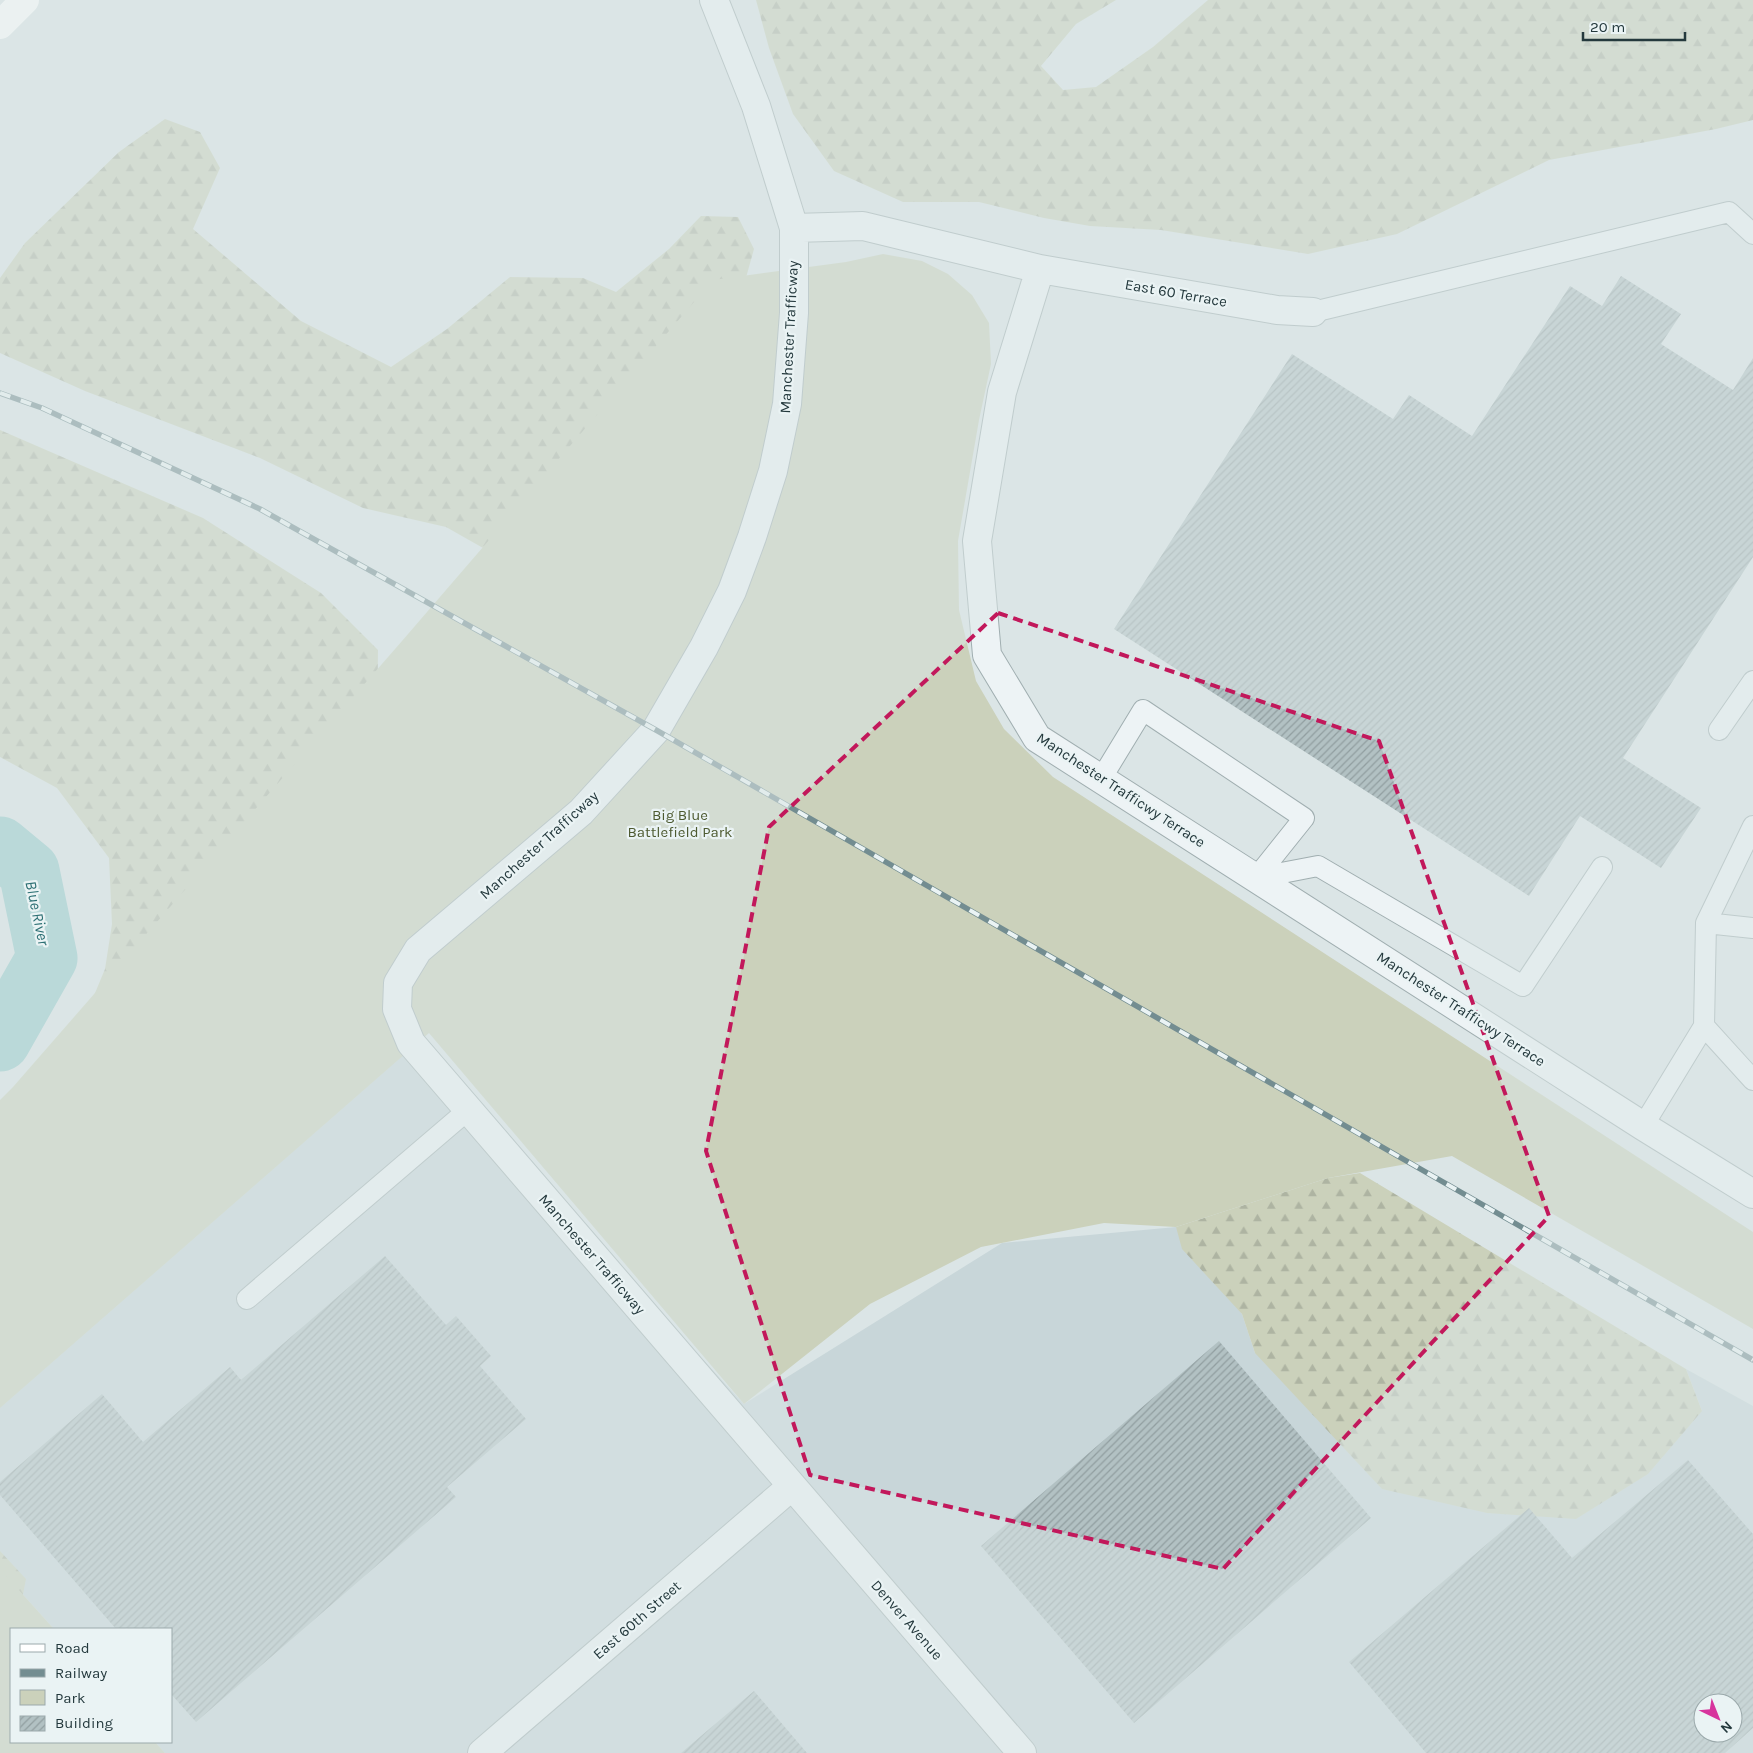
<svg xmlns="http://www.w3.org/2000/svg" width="1753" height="1753" viewBox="0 0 1753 1753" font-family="Karla,sans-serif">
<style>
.built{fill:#c8d6d9;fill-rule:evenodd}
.forest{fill:url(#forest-firs)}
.park{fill:#cbd1bb}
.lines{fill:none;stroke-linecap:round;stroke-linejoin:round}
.river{stroke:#92c9ca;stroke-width:61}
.building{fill:url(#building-hatch);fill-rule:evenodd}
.lane-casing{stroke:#a0aeb0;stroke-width:22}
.street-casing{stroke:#a0aeb0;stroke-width:30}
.lane{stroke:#edf3f5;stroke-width:20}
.street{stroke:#edf3f5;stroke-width:28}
.secondary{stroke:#fff;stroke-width:28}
.rail-casing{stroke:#738d91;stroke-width:5.5}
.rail{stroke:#eaf3f4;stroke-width:4;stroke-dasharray:11;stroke-linecap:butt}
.marked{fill:none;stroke:#c2185b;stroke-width:4;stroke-dasharray:10 6;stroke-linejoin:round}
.labels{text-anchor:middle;stroke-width:4.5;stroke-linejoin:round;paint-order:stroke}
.street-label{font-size:15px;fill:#24393d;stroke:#eaf3f4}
.park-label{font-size:15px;fill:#4d5a30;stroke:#eaf3f4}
.water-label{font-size:16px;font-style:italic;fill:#2c6f73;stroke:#eaf3f4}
</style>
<defs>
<pattern id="forest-firs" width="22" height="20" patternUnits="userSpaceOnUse" patternTransform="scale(1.25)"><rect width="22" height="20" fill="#cbd1bb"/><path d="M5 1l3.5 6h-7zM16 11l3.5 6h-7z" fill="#aeb4a2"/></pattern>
<pattern id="building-hatch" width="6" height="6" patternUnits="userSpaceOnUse" patternTransform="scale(1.25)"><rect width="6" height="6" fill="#b2c1c3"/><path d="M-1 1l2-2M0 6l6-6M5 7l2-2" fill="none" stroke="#919ea0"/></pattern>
</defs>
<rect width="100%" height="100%" fill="#dbe5e6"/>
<path class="built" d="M 411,1043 L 744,1404 L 1002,1243 L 1176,1227 L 1242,1314 L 1255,1353 L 1702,1411 L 1686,1369 L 1753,1406 L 1753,1753 L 165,1753 L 155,1742 L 171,1742 L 171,1629 L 54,1629 L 0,1569 L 0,1407 ZM 1703,1703 L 1733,1703 L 1733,1733 L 1703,1733 Z"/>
<path class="forest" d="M 756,0 L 1116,0 L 1076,24 L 1041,66 L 1063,90 L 1096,87 L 1153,47 L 1208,0 L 1753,0 L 1753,120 L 1716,129 L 1549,160 L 1397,234 L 1308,254 L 1161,230 L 1090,226 L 1044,218 L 979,202 L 903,202 L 834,171 L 793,114 L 769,48 Z
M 165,119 L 200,132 L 220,168 L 193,229 L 301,321 L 391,367 L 447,329 L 510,277 L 583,278 L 616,292 L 669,249 L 701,216 L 738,217 L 754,249 L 737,310 L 545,583 L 446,527 L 363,508 L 260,458 L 85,391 L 0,353 L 0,278 L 25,243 L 119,152 Z
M 0,430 L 203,518 L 321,593 L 378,650 L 377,748 L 78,1034 L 105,969 L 112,924 L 109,858 L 57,788 L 0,757 Z
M 1360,1173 L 1686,1369 L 1702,1411 L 1648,1474 L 1576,1519 L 1487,1513 L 1382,1489 L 1255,1353 L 1242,1314 L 1182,1249 L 1176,1227 L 1328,1178 Z
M 0,1551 L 26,1579 L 17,1625 L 0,1633 Z"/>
<path class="park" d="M 883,254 L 922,261 L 948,274 L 972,295 L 989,323 L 991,364 L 979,420 L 958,541 L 959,610 L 976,681 L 1004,729 L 1053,777 L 1753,1232 L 1753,1329 L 1452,1156 L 1328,1178 L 1176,1227 L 1104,1223 L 981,1247 L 870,1304 L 744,1404 L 429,1033 L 0,1408 L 0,1100 L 13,1087 L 402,641 L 713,280 L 846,262 Z
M 0,1569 L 54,1629 L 11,1629 L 11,1742 L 155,1742 L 165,1753 L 0,1753 Z"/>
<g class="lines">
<path class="river" d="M 0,847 L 29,871 L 47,958 L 0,1041"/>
</g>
<path class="building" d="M 1621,276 L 1681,314 L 1661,344 L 1733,390 L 1753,358 L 1753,557 L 1623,758 L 1701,808 L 1661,868 L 1580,816 L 1529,896 L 1114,629 L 1292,354 L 1393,419 L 1409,395 L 1472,436 L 1570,286 L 1602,306 Z
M 385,1256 L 446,1325 L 456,1316 L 491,1356 L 480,1366 L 526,1419 L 447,1487 L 456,1497 L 196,1722 L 171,1694 L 171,1629 L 116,1629 L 0,1495 L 0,1482 L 102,1394 L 143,1442 L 230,1367 L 241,1380 Z
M 1219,1341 L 1371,1518 L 1134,1723 L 981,1546 Z
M 1688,1460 L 1753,1534 L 1753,1728 L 1725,1753 L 1426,1753 L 1349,1662 L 1529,1508 L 1572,1558 ZM 1703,1703 L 1733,1703 L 1733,1733 L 1703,1733 Z
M 754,1691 L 807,1753 L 681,1753 Z"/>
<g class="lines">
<g class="lane-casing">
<path id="lane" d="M 1313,312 L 1729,212 L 1753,234
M 1719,730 L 1753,681
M 1101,779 L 1143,710 L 1304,818 L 1256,878
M 1256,878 L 1318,866 L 1523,986 L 1602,867
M 1706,923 L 1753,928
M 1704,1026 L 1753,1080
M 1643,1126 L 1704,1026 L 1706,923 L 1753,826
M 247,1299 L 468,1110"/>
</g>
<g class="street-casing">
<path id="street" d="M 714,0 L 756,106 L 794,228 L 794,313 L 787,404 L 773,471 L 752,537 L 732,591 L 704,647 L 656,730 L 581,812 L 418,950 L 398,983 L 397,1009 L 411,1043 L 1022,1753
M 794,228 L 863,226 L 1040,269 L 1002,392 L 977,541 L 987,655 L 1037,738 L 1643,1126 L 1753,1194
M 1040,269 L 1277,310 L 1313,312
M 482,1753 L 792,1486"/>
</g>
<use href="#lane" class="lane"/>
<use href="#street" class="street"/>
<path class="secondary" d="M 0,25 L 25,0"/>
<g class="rail-casing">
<path id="rail" d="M 0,393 L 42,408 L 260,509 L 656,730 L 1753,1360"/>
</g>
<use href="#rail" class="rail"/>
</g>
<path d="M0 0H1753V1753H0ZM 998,613 L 1379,741 L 1549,1216 L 1223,1569 L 810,1475 L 706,1151 L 769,827 Z" fill="#dbe5e6" fill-opacity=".55" fill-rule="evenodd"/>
<path class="marked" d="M 998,613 L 1379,741 L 1549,1216 L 1223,1569 L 810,1475 L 706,1151 L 769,827 Z"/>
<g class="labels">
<g class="street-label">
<text transform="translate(1176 293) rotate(10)" y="5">East 60 Terrace</text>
<text transform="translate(789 337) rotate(-87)" y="5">Manchester Trafficway</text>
<text transform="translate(1121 790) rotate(33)" y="5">Manchester Trafficwy Terrace</text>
<text transform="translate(539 845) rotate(-42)" y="5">Manchester Trafficway</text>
<text transform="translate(1461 1009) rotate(33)" y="5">Manchester Trafficwy Terrace</text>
<text transform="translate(592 1254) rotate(49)" y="5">Manchester Trafficway</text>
<text transform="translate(637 1620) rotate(-41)" y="5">East 60th Street</text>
<text transform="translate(907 1620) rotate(49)" y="5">Denver Avenue</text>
</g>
<g class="park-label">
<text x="680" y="820">Big Blue<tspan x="680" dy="17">Battlefield Park</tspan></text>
</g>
<g class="water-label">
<text transform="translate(38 913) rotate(78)" y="6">Blue River</text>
</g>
</g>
<rect x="10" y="1628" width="162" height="115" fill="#eaf3f4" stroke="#9ba9ab"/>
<rect x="20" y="1644" width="25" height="8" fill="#ffffff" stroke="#9ba9ab"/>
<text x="55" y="1653" font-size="15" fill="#24393d">Road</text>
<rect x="20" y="1669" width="25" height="8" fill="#738d91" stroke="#9ba9ab"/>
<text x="55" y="1678" font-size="15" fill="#24393d">Railway</text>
<rect x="20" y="1690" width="25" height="15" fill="#cbd1bb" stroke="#9ba9ab"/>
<text x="55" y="1703" font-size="15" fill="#24393d">Park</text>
<rect x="20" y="1716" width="25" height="15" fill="url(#building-hatch)" stroke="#9ba9ab"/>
<text x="55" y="1728" font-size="15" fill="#24393d">Building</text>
<g transform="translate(1718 1718) rotate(137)"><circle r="24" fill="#eaf3f4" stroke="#9ba9ab"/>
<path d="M0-4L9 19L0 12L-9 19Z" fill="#d7349d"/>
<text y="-8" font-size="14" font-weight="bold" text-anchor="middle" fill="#24393d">N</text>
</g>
<path d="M1583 32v8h102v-8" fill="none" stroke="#24393d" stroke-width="2.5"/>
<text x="1590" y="32" font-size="15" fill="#24393d" stroke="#eaf3f4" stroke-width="4" paint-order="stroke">20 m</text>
</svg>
